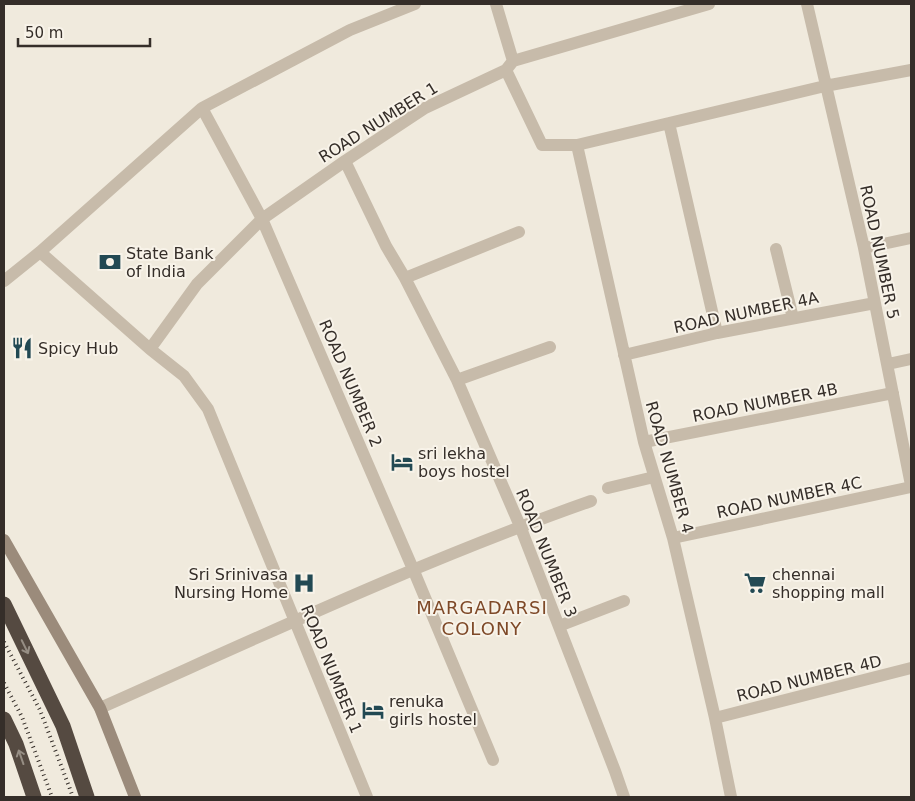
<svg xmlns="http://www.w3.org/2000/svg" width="915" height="801" viewBox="0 0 915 801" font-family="'DejaVu Sans',sans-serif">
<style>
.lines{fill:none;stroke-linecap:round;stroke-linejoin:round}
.street{stroke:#c7bbaa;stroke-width:12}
.secondary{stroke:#9b8b7b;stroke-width:12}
.highway{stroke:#554a41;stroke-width:15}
.rail{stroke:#352e29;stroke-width:4;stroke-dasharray:1 4;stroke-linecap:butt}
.oneway{stroke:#968e84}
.labels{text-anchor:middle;stroke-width:4;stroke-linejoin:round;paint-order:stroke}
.street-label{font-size:16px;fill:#352e29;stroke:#f8f3e9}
.poi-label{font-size:16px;fill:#352e29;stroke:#f8f3e9;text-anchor:start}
.neighbourhood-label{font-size:18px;letter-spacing:1px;fill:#7e4928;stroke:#f8f3e9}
</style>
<rect width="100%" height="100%" fill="#f0eadd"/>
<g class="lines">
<path class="street" d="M 496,4 L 513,61
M 807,4 L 864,248 L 911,485
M 506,70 L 542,145 L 577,145 L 825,86 L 911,70
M 202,108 L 262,219 L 413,569 L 493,760
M 669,123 L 717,333
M 577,145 L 644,442 L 673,538 L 715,718 L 731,797
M 345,161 L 386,246 L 405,278 L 457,380 L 520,526 L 615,771 L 624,797
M 864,248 L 911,238
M 776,249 L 793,318
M 40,252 L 150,349 L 184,376 L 208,409 L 367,797
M 405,278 L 519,232
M 4,281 L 40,252 L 202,108 L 350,30 L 415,4
M 150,349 L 197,284 L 262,219 L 345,161 L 425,108 L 506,70 L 513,61 L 709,4
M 624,355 L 717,333 L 875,303
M 888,364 L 911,359
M 457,380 L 550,347
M 644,442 L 893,393
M 608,488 L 654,477
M 673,538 L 911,487
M 559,626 L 624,601
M 100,708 C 262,636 423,560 591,501
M 715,718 L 911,668"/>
<path class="secondary" d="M 4,540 L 100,708 L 135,797"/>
<path class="highway" d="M 4,604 L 63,726 L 87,797
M 4,719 L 16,744 L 34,797"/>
<path class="rail" d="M 4,642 L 40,710 L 73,797
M 4,683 L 22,717 L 52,797"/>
</g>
<defs><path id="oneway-shaft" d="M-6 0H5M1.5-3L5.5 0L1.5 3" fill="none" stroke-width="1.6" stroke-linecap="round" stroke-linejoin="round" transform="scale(1.25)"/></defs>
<g class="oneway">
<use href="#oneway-shaft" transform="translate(25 647) rotate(64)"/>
<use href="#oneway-shaft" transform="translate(21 757) rotate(-109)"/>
</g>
<defs>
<g id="bank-bare" transform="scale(1.725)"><path d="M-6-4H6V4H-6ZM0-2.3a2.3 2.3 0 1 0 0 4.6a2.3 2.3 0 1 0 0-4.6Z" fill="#224953" stroke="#f8f3e9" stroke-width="2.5" paint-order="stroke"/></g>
<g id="restaurant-bare" transform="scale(1.725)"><path d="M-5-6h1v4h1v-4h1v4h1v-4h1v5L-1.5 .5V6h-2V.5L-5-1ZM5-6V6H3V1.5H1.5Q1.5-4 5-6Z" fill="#224953" stroke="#f8f3e9" stroke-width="2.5" paint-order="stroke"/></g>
<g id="hotel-bare" transform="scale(1.725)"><path d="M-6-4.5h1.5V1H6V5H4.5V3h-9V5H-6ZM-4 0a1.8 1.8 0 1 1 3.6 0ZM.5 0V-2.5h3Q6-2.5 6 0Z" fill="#224953" stroke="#f8f3e9" stroke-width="2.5" paint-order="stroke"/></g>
<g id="hospital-bare" transform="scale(1.725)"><path d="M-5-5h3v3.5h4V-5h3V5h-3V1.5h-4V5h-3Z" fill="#224953" stroke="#f8f3e9" stroke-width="2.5" paint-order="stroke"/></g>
<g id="supermarket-bare" transform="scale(1.725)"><path d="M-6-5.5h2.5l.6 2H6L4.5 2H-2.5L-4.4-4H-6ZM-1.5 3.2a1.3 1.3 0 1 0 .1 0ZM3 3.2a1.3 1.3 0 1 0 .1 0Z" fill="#224953" stroke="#f8f3e9" stroke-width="2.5" paint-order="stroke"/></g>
</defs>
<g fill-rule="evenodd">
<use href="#bank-bare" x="110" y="262"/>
<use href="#restaurant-bare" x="22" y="348"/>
<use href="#hotel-bare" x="402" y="462"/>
<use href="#hospital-bare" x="304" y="583"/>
<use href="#supermarket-bare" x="755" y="583"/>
<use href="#hotel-bare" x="373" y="710"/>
</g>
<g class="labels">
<g class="street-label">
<text transform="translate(378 122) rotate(-32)" y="6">ROAD NUMBER 1</text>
<text transform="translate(880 252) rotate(78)" y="6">ROAD NUMBER 5</text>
<text transform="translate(746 312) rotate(-12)" y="6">ROAD NUMBER 4A</text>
<text transform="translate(351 383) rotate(67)" y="6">ROAD NUMBER 2</text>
<text transform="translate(765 402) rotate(-11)" y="6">ROAD NUMBER 4B</text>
<text transform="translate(670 467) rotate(74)" y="6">ROAD NUMBER 4</text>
<text transform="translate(789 497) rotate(-12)" y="6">ROAD NUMBER 4C</text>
<text transform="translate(547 553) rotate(68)" y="6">ROAD NUMBER 3</text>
<text transform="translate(332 669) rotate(68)" y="6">ROAD NUMBER 1</text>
<text transform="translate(809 678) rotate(-14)" y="6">ROAD NUMBER 4D</text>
</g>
<g class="poi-label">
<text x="126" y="259">State Bank<tspan x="126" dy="18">of India</tspan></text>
<text x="38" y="354">Spicy Hub</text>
<text x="418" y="459">sri lekha<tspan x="418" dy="18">boys hostel</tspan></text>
<text x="288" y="580" text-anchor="end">Sri Srinivasa<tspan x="288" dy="18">Nursing Home</tspan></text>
<text x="772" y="580">chennai<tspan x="772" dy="18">shopping mall</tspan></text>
<text x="389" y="707">renuka<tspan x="389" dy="18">girls hostel</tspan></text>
</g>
<g class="neighbourhood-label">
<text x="482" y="614">MARGADARSI<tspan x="482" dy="21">COLONY</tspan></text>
</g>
</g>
<rect width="915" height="801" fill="none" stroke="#352e29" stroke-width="10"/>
<path d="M18 38v8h132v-8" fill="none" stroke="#352e29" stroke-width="2.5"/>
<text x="25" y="38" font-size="15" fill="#352e29" stroke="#f8f3e9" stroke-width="4" paint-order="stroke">50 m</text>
</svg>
